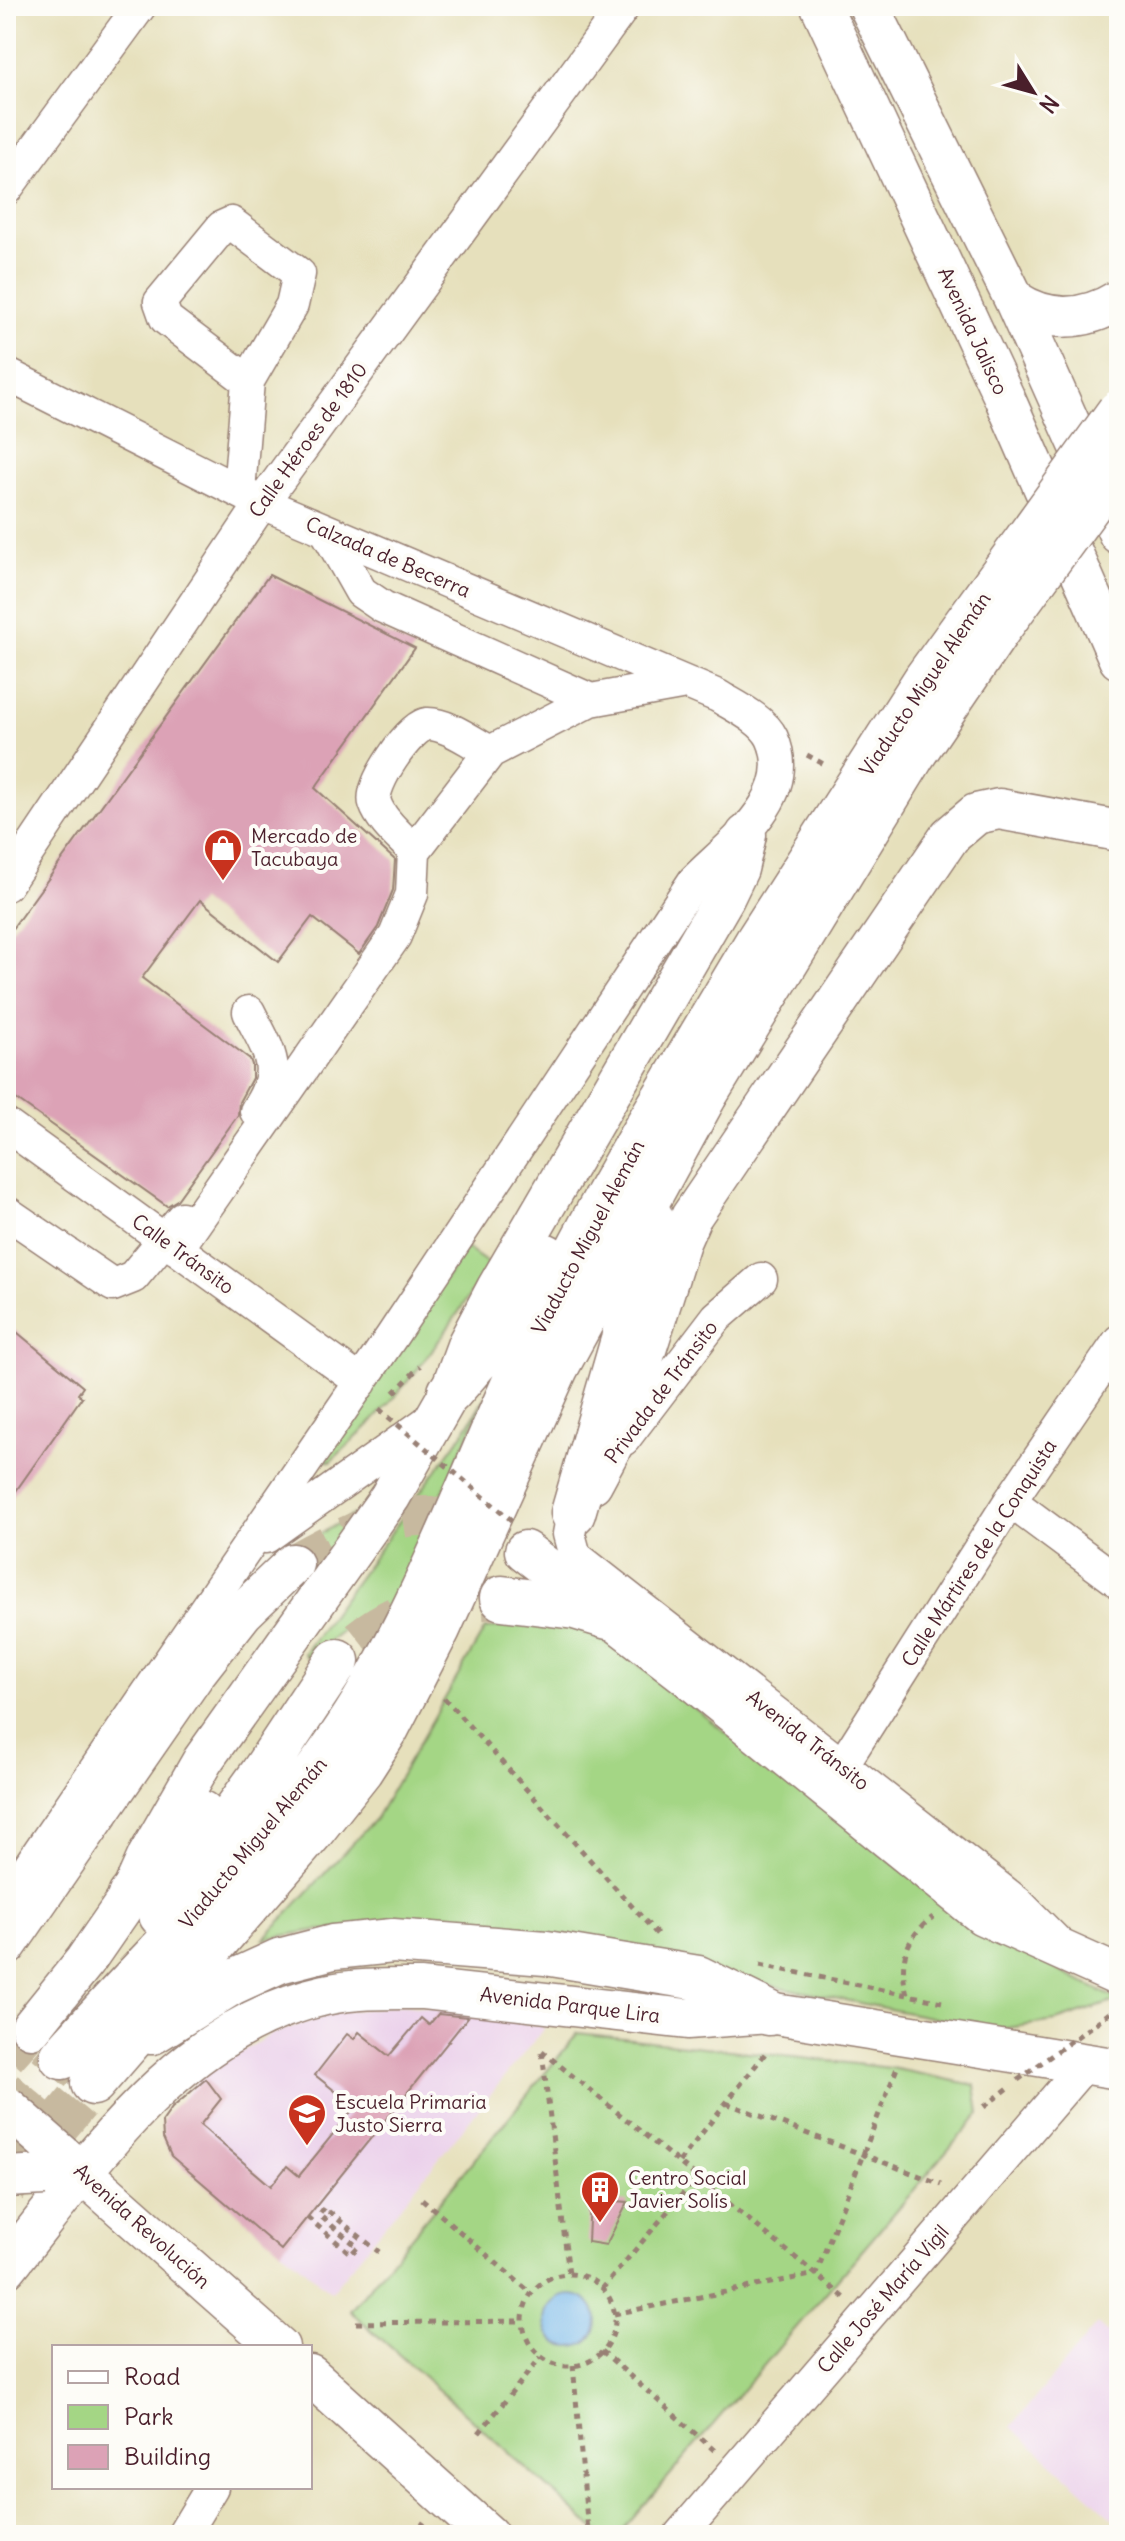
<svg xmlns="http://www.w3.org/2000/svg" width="1125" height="2541" viewBox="0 0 1125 2541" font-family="Delius,sans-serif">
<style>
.built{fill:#ebd1eb}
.green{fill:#a4d685;stroke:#777a58;stroke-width:2}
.water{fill:#74b7ea;stroke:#5f6b8a;stroke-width:2}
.building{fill:#dca2b6}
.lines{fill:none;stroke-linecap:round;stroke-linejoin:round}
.major-tunnel{stroke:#c7b99f;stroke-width:40;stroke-dasharray:40 20;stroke-linecap:butt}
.highway-tunnel{stroke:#c7b99f;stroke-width:44;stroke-dasharray:44 22;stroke-linecap:butt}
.minor-casing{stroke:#988074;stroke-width:35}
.major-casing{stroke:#988074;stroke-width:43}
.highway-casing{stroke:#988074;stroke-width:47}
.path{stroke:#988074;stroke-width:5;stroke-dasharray:6 6;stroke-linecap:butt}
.minor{stroke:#fff;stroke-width:32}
.major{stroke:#fff;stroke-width:40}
.highway{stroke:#fff;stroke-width:44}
.major-bridge-casing{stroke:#988074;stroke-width:43;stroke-linecap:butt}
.highway-bridge-casing{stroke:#988074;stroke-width:47;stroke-linecap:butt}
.path-bridge{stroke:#988074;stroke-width:5;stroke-dasharray:6 6;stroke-linecap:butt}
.major-bridge{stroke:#fff;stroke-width:40}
.highway-bridge{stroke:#fff;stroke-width:44}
.labels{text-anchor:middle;stroke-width:8;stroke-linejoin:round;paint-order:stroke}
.street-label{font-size:20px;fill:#4a1f2b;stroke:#fdfcf7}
.poi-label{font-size:20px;fill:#4a1f2b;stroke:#fdfcf7;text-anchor:start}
</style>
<rect width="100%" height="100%" fill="#fdfcf7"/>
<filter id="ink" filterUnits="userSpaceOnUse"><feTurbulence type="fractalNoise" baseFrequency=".0125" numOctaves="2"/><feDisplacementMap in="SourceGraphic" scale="16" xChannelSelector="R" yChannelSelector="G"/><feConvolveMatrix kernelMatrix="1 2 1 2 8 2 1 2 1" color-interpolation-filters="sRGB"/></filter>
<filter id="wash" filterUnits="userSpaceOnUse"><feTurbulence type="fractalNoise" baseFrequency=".006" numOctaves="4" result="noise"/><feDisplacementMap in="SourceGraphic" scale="32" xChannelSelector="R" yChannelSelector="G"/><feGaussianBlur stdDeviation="1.8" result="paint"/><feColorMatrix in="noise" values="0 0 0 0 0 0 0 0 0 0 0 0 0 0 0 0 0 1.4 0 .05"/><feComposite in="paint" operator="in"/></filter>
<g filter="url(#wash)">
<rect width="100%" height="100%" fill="#e6e0bc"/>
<path class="built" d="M 401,2005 L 472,2013 L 545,2027 L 331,2292 L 171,2156 L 163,2138 L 162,2122 L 202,2075 L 272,2034 L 335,2013 Z
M 1097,2324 L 1119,2343 L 1119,2523 L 1011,2427 Z"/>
<path class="green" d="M 466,1248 L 489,1264 C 444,1339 396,1404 330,1462 L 324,1459 Z
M 486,1395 L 371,1654 L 353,1622 L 307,1658 L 304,1653 L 466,1429 Z
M 354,1514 L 308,1577 L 292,1551 Z
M 537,1621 L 599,1634 L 988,1936 L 1119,2000 L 1056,2021 L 994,2030 L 486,1928 L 317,1930 L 264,1939 L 376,1818 L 485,1629 Z
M 578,2033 L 891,2068 L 975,2085 L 979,2114 L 622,2531 L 601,2535 L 350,2311 Z"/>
<path class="water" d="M545 2321a26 26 0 1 1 52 0a26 26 0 1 1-52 0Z"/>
<g id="blocks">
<path class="building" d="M 269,575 L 415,648 L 315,788 L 395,860 L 393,890 L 378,927 L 359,954 L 312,917 L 278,962 L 200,900 L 142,978 L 250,1059 L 252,1065 L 252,1078 L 239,1102 L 238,1115 L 177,1200 L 167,1206 L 6,1092 L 6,937 Z
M 6,1323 L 83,1387 L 78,1394 L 82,1397 L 6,1505 Z
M 438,2014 L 468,2017 L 281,2250 L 171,2156 L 163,2138 L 162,2122 L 172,2108 L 206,2079 L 221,2099 L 200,2125 L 271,2186 L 287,2166 L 299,2176 L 355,2107 L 315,2075 L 347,2034 L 354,2039 L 359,2032 L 389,2056 L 421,2018 L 429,2025 Z
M 590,2199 L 628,2202 L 606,2245 L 588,2242 Z"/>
</g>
</g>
<g filter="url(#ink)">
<use href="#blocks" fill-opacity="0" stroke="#988074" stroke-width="2"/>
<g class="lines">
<path class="major-tunnel" d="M 293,1564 C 385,1514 429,1493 525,1551
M 6,2056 L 31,2028"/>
<path class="highway-tunnel" d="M 360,1641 C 405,1606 447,1598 502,1598
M 6,2123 L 62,2057
M 6,2186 L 93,2083"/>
<g class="minor-casing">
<path id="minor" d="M 6,189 L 140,6
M 6,374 L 262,503 L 718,696 C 734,706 763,719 772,738 C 799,798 728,846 694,881 L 392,1336 L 6,1900
M 239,491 L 248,381 L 292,305 L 299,274 L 231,223 L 222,227 L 160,302 L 166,319 L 248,381
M 327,532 L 361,592 L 383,607 L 591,700 L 686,683
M 490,752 L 591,700
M 6,885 L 262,503 L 624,6
M 249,1012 C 269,1053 285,1069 256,1111
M 6,1125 L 361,1382
M 6,1212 L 113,1285 L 133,1277 L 182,1218
M 177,1249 L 395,936 L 412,894 L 414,851 L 490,752 C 473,743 447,723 427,724 C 410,726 369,786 375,803 C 381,821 401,837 414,851
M 624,1439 L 717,1317 L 761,1279
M 1010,1501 L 1119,1582
M 573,1513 L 569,1534 L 575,1556 L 1018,1903 L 1059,1944
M 266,1537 L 430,1420
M 841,1767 L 1010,1501 L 1119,1341
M 183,2535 L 212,2487
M 680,2535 L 1086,2063"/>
</g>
<g class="major-casing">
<path id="major" d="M 821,6 L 1004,397 L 1119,659
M 869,6 L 1015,301 L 1119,534
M 1015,301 C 1048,323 1085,321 1119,300
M 592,1483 L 621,1429 L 680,1242 L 691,1217 L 950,836 L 976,814 L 999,809 L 1119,831
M 525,1551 L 686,1675 L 983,1915 L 1119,1976
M 6,1946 L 196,1672 L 243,1612 L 293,1564
M 31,2028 L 85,1961 L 130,1896 L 148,1856 L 203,1760 L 390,1497 L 450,1392 L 468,1343 L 497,1288 L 724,898 L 738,869 L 746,835
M 62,2155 L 279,2347
M 6,2268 C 93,2160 179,2027 325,1995 C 357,1988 390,1989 422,1989 L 687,2019 L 769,2013 L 1119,2069
M 310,2375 L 488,2535"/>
</g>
<g class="highway-casing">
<path id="highway" d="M 450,1392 L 498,1336 L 546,1256
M 573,1513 L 623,1340 L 651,1218
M 502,1598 L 575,1607 L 608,1617
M 130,1896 L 202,1813
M 161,1915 L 262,1774 L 337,1661
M 152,2032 L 231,1983 L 279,1961 L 333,1947 L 393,1941 L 546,1953 L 698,1978 L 769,2013
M 62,2057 C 169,1936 291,1828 372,1688 C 435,1579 479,1457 532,1343 C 573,1252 624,1163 676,1078
M 93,2083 L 312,1831 L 361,1769 L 386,1730 L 438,1629 L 556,1368 L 705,1095"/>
</g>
<path class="path" d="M 807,755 L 827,766
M 394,1393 L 420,1366
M 444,1698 L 657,1934
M 760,1965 L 942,2002
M 907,1994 C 898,1961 906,1937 933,1917
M 542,2051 L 845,2298
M 542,2052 L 569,2274
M 726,2103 L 941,2184
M 984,2107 L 1011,2086
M 679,2162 L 768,2050
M 422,2199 L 531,2293
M 307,2217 L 351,2254 L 358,2247 L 319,2215 L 324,2208 L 379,2252
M523 2320a46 46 0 1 1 92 0a46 46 0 1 1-92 0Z
M 602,2289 L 697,2177
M 614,2314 L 816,2274 L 897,2068
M 356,2323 L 522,2321
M 602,2351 L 715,2451
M 573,2365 L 588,2531
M 479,2433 L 541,2357
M 415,2535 L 424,2522"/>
<use href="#minor" class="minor"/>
<use href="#major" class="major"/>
<use href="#highway" class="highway"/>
<g class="major-bridge-casing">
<path id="major-bridge" d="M 6,2106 L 62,2155
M 6,2177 L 45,2175"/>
</g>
<g class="highway-bridge-casing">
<path id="highway-bridge" d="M 676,1078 L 757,942 L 926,679 L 1119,412
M 705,1095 L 913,755 L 997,631 L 1119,464"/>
</g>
<path class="path-bridge" d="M 379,1409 L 516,1524
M 1018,2080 L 1119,2006"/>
<use href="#major-bridge" class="major-bridge"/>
<use href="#highway-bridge" class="highway-bridge"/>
</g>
</g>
<defs>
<g id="shop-pin" transform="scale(2)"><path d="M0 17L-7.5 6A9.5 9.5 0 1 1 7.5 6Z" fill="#c8321e" stroke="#fdfcf7"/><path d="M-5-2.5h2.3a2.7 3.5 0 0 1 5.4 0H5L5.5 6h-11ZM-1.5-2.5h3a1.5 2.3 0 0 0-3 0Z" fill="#fff"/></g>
<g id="school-pin" transform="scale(2)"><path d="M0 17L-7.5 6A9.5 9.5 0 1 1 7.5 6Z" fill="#c8321e" stroke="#fdfcf7"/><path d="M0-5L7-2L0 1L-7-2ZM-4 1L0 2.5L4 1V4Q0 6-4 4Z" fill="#fff"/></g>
<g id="building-pin" transform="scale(2)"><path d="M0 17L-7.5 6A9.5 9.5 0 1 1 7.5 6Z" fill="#c8321e" stroke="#fdfcf7"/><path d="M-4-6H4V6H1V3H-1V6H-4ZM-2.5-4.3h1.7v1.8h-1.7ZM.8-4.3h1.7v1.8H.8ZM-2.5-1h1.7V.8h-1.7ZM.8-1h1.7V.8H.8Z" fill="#fff"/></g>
</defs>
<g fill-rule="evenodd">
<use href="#shop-pin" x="223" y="848"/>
<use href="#school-pin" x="307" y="2113"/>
<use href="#building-pin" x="600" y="2190"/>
</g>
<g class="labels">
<g class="street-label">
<text transform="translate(973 331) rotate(65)" y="7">Avenida Jalisco</text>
<text transform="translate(308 440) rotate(-54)" y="7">Calle Héroes de 1810</text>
<text transform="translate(388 557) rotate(23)" y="7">Calzada de Becerra</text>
<text transform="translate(925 684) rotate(-56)" y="7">Viaducto Miguel Alemán</text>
<text transform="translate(588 1237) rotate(-62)" y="7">Viaducto Miguel Alemán</text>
<text transform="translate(183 1254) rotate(36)" y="7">Calle Tránsito</text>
<text transform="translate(661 1392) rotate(-53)" y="7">Privada de Tránsito</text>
<text transform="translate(979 1553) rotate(-57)" y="7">Calle Mártires de la Conquista</text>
<text transform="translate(808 1740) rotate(38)" y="7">Avenida Tránsito</text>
<text transform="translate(253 1843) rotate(-50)" y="7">Viaducto Miguel Alemán</text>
<text transform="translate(570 2005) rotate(7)" y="7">Avenida Parque Lira</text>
<text transform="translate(142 2226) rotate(42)" y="7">Avenida Revolución</text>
<text transform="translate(883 2299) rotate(-49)" y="7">Calle José María Vigil</text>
</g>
<g class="poi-label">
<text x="251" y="843">Mercado de<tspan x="251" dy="23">Tacubaya</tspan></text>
<text x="335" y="2109">Escuela Primaria<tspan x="335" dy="23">Justo Sierra</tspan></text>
<text x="628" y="2185">Centro Social<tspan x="628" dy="23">Javier Solís</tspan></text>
</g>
</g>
<rect width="1125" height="2541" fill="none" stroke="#fdfcf7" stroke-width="32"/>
<rect x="52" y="2345" width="260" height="144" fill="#fdfcf7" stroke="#b5a4a5" stroke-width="2"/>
<rect x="68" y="2371" width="40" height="12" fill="#ffffff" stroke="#b5a4a5" stroke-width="2"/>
<text x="124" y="2385" font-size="24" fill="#4a1f2b">Road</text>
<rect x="68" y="2405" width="40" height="24" fill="#a4d685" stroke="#b5a4a5" stroke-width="2"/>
<text x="124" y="2425" font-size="24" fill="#4a1f2b">Park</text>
<rect x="68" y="2445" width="40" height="24" fill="#dca2b6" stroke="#b5a4a5" stroke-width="2"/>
<text x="124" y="2465" font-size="24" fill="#4a1f2b">Building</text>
<g transform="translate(1033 92) rotate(127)" stroke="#fdfcf7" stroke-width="6" paint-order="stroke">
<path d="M0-6L14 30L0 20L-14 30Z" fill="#4a1f2b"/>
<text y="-12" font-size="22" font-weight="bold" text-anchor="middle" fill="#4a1f2b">N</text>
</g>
</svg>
